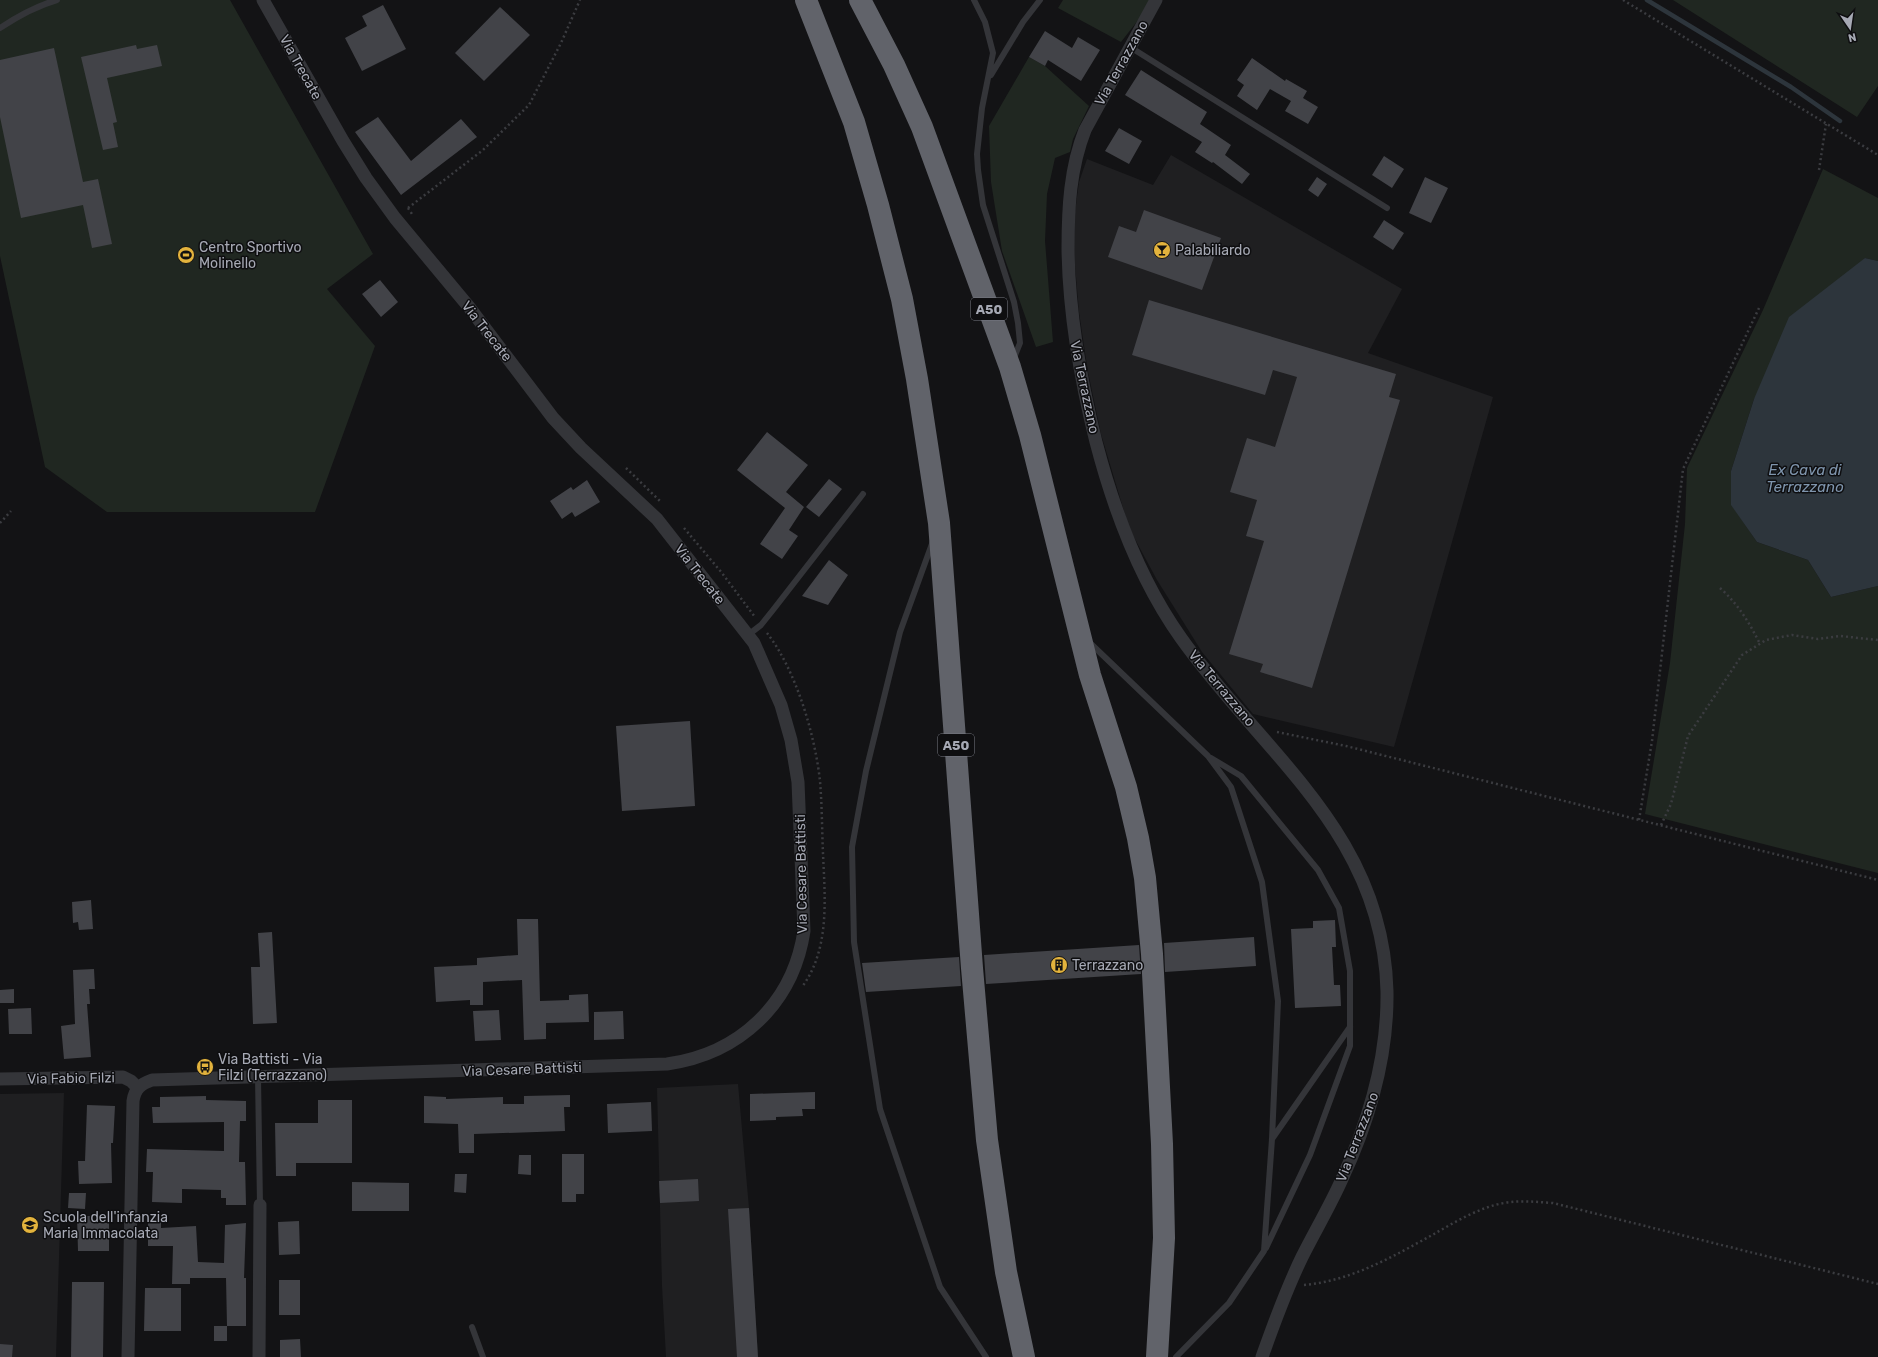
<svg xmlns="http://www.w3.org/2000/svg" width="1878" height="1357" viewBox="0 0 1878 1357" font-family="Rubik,sans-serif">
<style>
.built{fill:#1f1f21}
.green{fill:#202721}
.water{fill:#2d353c}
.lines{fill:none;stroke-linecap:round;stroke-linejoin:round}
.stream{stroke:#2d353c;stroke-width:4.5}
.building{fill:#424348}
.path{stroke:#3b3c40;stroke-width:2.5;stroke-dasharray:2 3;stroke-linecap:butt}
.lane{stroke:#343539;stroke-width:6}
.street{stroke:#343539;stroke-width:13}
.highway{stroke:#61636a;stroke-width:22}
.labels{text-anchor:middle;stroke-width:3;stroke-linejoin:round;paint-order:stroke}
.shield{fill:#0e0e10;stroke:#787a83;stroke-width:1}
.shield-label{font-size:13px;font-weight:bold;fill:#a6a9b4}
.street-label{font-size:14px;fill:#a6a9b4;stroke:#0e0e10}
.poi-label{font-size:14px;fill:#a6a9b4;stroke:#0e0e10;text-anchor:start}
.water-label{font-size:15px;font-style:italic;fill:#7f95ad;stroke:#0e0e10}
</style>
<rect width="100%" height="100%" fill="#131315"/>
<path class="built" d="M 1171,155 L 1402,289 L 1368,353 L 1493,397 L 1394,747 L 1253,714 L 1202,652 L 1157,580 L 1129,528 L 1101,434 L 1088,372 L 1079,312 L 1074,253 L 1074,220 L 1079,182 L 1087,159 L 1153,185 Z
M 738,1084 L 749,1208 L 758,1357 L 666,1357 L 662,1286 L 657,1088 Z
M 64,1093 L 56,1357 L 0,1357 L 0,1094 Z"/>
<path class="green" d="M 0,0 L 230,0 L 373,254 L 327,289 L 375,346 L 315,512 L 107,512 L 45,467 L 0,256 Z
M 1063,0 L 1150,0 L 1146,10 L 1121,42 L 1058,8 Z
M 1673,0 L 1878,0 L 1878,86 L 1857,117 Z
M 1029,57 L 1045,66 L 1089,106 L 1073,139 L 1070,152 L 1055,158 L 1047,194 L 1045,241 L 1053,342 L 1036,347 L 1002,251 L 991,182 L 989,126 Z
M 1823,169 L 1878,198 L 1878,261 L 1865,258 L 1754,399 L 1731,471 L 1731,504 L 1757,542 L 1808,560 L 1831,597 L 1878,586 L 1878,873 L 1645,814 L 1670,663 L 1685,524 L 1687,468 L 1763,310 Z"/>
<path class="water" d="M 1865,258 L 1878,261 L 1878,586 L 1831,597 L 1808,560 L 1757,542 L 1731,505 L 1731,471 L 1754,399 L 1789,317 Z"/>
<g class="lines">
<path class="stream" d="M 1647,0 L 1791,87 L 1840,121"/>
</g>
<path class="building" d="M 383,5 L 406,49 L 362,71 L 345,38 L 367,26 L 362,16 Z
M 500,7 L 530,35 L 484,81 L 455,53 Z
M 1045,31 L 1072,48 L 1078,37 L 1100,50 L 1081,81 L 1048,60 L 1045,66 L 1029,57 Z
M 136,45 L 137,49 L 157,45 L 162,66 L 107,78 L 117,122 L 113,123 L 118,147 L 103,150 L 81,57 Z
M 54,48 L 83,182 L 98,179 L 112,244 L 92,248 L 83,205 L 21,218 L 0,117 L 0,60 Z
M 1252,58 L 1285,81 L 1286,79 L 1307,91 L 1303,98 L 1318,107 L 1308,124 L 1285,111 L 1291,101 L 1270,89 L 1257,110 L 1237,96 L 1244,85 L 1237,80 Z
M 1141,70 L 1207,112 L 1200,124 L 1231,145 L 1225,155 L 1250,174 L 1242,184 L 1213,162 L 1212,163 L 1195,152 L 1202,142 L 1125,95 Z
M 378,117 L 411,161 L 461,119 L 477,137 L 401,195 L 355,132 Z
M 1119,128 L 1142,141 L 1129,164 L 1105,151 Z
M 1384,156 L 1404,169 L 1392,188 L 1372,175 Z
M 1317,177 L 1327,184 L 1318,197 L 1308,190 Z
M 1425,177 L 1448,188 L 1431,223 L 1409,213 Z
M 1144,210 L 1221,238 L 1202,290 L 1108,257 L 1119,226 L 1136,232 Z
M 1384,220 L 1404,233 L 1393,250 L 1373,237 Z
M 380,280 L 398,302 L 381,317 L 362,294 Z
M 1149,300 L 1396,374 L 1389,397 L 1400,400 L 1312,688 L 1260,672 L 1263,664 L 1229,654 L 1264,541 L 1246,536 L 1257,500 L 1230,492 L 1247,438 L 1275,447 L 1297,377 L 1273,370 L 1265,395 L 1132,355 Z
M 767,432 L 808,465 L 786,492 L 804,507 L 789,530 L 798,536 L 782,559 L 760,544 L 785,508 L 737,470 Z
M 829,479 L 842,489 L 819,517 L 806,507 Z
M 587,480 L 600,502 L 575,517 L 572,512 L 562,519 L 550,501 L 571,487 L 573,490 Z
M 829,560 L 848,575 L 828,605 L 802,596 Z
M 690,721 L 695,806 L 622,811 L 616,726 Z
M 91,900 L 93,929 L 79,930 L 78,922 L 73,923 L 72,902 Z
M 517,919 L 538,919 L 540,1001 L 569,1000 L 569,995 L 588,994 L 589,1022 L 546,1023 L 546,1039 L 524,1040 L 522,980 L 483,982 L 483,1005 L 470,1005 L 470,1000 L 436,1002 L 434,967 L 477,965 L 477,958 L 518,955 Z
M 1335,920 L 1336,947 L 1332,947 L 1334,985 L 1340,985 L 1341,1006 L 1295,1008 L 1291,929 L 1313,928 L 1313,921 Z
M 272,932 L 277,1023 L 253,1024 L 251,967 L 260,967 L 258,933 Z
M 1254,937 L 1256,966 L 1165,972 L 1164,943 Z
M 1139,945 L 1141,974 L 986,984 L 984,955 Z
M 959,957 L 961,986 L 866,992 L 862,963 Z
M 94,969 L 95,989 L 89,989 L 90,1004 L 87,1004 L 91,1057 L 64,1059 L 61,1026 L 75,1024 L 73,970 Z
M 14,989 L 14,1003 L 0,1003 L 0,990 Z
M 31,1008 L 32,1034 L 9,1034 L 8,1009 Z
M 499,1010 L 501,1040 L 475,1041 L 473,1011 Z
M 623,1011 L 624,1039 L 594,1040 L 594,1012 Z
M 815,1092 L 815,1109 L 802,1109 L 803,1116 L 776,1117 L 776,1120 L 750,1121 L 750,1094 Z
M 570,1095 L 570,1107 L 564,1107 L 565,1131 L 474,1134 L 474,1153 L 459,1153 L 458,1124 L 424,1123 L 424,1096 L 446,1097 L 446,1099 L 503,1097 L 503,1104 L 524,1104 L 524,1096 Z
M 206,1096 L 206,1100 L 246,1101 L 246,1121 L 240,1121 L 239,1162 L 245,1162 L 246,1205 L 226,1205 L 226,1198 L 221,1198 L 221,1190 L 182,1189 L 182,1203 L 152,1202 L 153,1172 L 146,1172 L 147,1149 L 224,1151 L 224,1122 L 153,1123 L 152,1107 L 160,1107 L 160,1097 Z
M 318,1100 L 352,1100 L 352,1163 L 296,1163 L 296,1176 L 276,1176 L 275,1123 L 318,1123 Z
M 651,1102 L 652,1131 L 608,1133 L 607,1104 Z
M 87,1105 L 115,1106 L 113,1143 L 111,1143 L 112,1183 L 79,1184 L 78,1161 L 85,1161 Z
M 562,1154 L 584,1154 L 584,1194 L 576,1194 L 576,1202 L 562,1202 Z
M 519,1155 L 531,1155 L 531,1175 L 518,1174 Z
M 455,1174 L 467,1174 L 466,1193 L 454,1192 Z
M 698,1179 L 699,1201 L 660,1203 L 659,1181 Z
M 352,1182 L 409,1183 L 409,1211 L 352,1211 Z
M 69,1193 L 86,1193 L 85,1209 L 68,1208 Z
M 749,1208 L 758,1357 L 737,1357 L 728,1209 Z
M 77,1216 L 92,1216 L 92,1223 L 109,1223 L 109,1251 L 78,1251 Z
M 148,1218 L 161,1219 L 161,1228 L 196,1226 L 198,1262 L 224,1263 L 225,1225 L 246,1223 L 244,1278 L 246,1278 L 246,1326 L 227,1326 L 226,1278 L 190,1278 L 190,1284 L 172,1284 L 173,1246 L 148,1246 Z
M 299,1221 L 300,1254 L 279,1255 L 278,1222 Z
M 279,1280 L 300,1280 L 300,1315 L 279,1315 Z
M 72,1282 L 104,1282 L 103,1357 L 71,1357 Z
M 145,1288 L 181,1288 L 181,1331 L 144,1331 Z
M 214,1326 L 227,1326 L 227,1341 L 214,1341 Z
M 300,1339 L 301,1357 L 280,1357 L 280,1340 Z
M 0,1344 L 13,1345 L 12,1357 L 0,1357 Z"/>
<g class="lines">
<path class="path" d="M 1623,0 L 1878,155
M 1819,170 L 1826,124
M 408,208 L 412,214
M 408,208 L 483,150 L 529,105 L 561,43 L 580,0
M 626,468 L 661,502
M 0,523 L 11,511
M 684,528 L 722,573 L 755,617
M 1720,588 C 1738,604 1749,622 1760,644
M 767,633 C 796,670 815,735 820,781 C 822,805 822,830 823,854 C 825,899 830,949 802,987
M 1277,732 L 1346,746 L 1878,880
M 1639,820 L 1652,741 L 1683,469 L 1759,308
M 1661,825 L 1671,804 L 1688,736 L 1742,655 L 1766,640 L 1792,635 L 1818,639 L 1840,636 L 1878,640
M 1304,1285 C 1351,1281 1394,1256 1434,1234 C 1455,1222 1480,1207 1504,1203 C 1521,1200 1536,1202 1553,1203 L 1878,1284"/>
<path class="lane" d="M 974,0 L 985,22 L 993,53 L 982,108 L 977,154 L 978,170 L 983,205 L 1014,302 L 1018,323 L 1020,343 L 1014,358
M 0,28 C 18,16 36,6 57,0
M 1130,47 L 1387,208
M 991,75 L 1023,22 L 1040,0
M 933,541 L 900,632 L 866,771 L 852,847 L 854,942 L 880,1109 L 940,1287 L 986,1357
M 748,635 L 761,625 L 773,610 L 863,494
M 1089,642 L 1208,756 L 1231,787 L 1262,882 L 1278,1001 L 1272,1139 L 1264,1251 L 1229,1303 L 1176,1357
M 1211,758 L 1241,776 L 1318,870 L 1339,908 L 1350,971 L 1350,1046 L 1310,1155 L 1266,1248
M 258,1077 L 260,1205
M 1272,1139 L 1350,1027
M 472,1327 L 483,1357"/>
<path class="street" d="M 1156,0 L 1085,130 C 1070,168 1068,208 1068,249 C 1069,315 1080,378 1096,442 C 1114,511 1139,579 1181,638 C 1264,755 1383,833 1387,991 C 1388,1057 1370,1119 1342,1179 C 1330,1206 1315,1231 1302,1257 C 1286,1290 1274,1323 1262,1357
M 0,1079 L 123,1077 L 131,1081 L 137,1087
M 128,1357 L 133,1101 C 135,1088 141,1084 152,1080 L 667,1064 C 739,1054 793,1004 804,931 L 798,782 L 791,740 L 781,705 L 754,643 L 657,519 L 581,448 L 553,418 L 469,307 L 395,218 L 366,178 L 343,141 L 263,0
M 259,1357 L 260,1205"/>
<path class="highway" d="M 806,0 L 854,122 L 878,205 L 902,299 L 917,379 L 939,523 L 972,968 L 987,1140 L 1006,1272 L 1024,1357
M 860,0 L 894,65 L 922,127 L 1010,367 L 1030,435 L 1090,675 L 1126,787 L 1138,838 L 1145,878 L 1152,954 L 1162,1144 L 1164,1238 L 1157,1357"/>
</g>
<defs>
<g id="bar-disc" transform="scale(0.9)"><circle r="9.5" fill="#e3b33d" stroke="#0e0e10"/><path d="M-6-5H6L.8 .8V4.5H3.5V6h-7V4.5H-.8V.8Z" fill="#111"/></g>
<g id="stadium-disc" transform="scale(0.9)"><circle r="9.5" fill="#e3b33d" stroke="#0e0e10"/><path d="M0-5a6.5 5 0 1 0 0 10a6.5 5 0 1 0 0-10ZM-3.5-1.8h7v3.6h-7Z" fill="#111"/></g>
<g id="building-disc" transform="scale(0.9)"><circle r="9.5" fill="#e3b33d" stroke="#0e0e10"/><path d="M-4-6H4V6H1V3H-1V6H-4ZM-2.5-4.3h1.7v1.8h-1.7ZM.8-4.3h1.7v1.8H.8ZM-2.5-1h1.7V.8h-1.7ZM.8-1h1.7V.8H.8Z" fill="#111"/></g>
<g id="bus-disc" transform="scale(0.9)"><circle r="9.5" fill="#e3b33d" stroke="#0e0e10"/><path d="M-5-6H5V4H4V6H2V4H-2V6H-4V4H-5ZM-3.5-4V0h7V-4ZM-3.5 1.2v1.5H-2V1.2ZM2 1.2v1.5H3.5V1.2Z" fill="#111"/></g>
<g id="school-disc" transform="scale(0.9)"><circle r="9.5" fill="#e3b33d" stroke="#0e0e10"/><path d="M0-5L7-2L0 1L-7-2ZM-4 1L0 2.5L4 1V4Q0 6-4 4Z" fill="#111"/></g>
</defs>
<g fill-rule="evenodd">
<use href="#bar-disc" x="1162" y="250"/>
<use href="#stadium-disc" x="186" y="255"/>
<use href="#building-disc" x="1059" y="965"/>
<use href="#bus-disc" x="205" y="1067"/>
<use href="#school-disc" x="30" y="1225"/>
</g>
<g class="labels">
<g class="shield">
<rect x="971" y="298" width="36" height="22" rx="3"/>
<rect x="938" y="734" width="36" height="22" rx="3"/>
</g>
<g class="shield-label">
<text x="989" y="314">A50</text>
<text x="956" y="750">A50</text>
</g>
<g class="street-label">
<text transform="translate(1121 63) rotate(-61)" y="5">Via Terrazzano</text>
<text transform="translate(301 67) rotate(61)" y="5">Via Trecate</text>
<text transform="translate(487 331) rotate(52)" y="5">Via Trecate</text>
<text transform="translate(1085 387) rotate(78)" y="5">Via Terrazzano</text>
<text transform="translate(700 574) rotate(52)" y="5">Via Trecate</text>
<text transform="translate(1222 688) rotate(50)" y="5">Via Terrazzano</text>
<text transform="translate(801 874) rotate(-91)" y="5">Via Cesare Battisti</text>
<text transform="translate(522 1069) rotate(-2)" y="5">Via Cesare Battisti</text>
<text transform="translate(71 1078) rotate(-1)" y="5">Via Fabio Filzi</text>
<text transform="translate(1357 1137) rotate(-69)" y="5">Via Terrazzano</text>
</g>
<g class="poi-label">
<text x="199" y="252">Centro Sportivo<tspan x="199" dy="16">Molinello</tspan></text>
<text x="1175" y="255">Palabiliardo</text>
<text x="1072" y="970">Terrazzano</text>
<text x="218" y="1064">Via Battisti - Via<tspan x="218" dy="16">Filzi (Terrazzano)</tspan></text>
<text x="43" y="1222">Scuola dell'infanzia<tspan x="43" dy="16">Maria Immacolata</tspan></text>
</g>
<g class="water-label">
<text x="1805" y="475">Ex Cava di<tspan x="1805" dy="17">Terrazzano</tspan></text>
</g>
</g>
<g transform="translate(1850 28) rotate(167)" stroke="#0e0e10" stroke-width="3" paint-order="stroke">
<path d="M0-3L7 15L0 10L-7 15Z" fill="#a6a9b4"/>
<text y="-6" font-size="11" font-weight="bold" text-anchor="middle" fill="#a6a9b4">N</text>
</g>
</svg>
